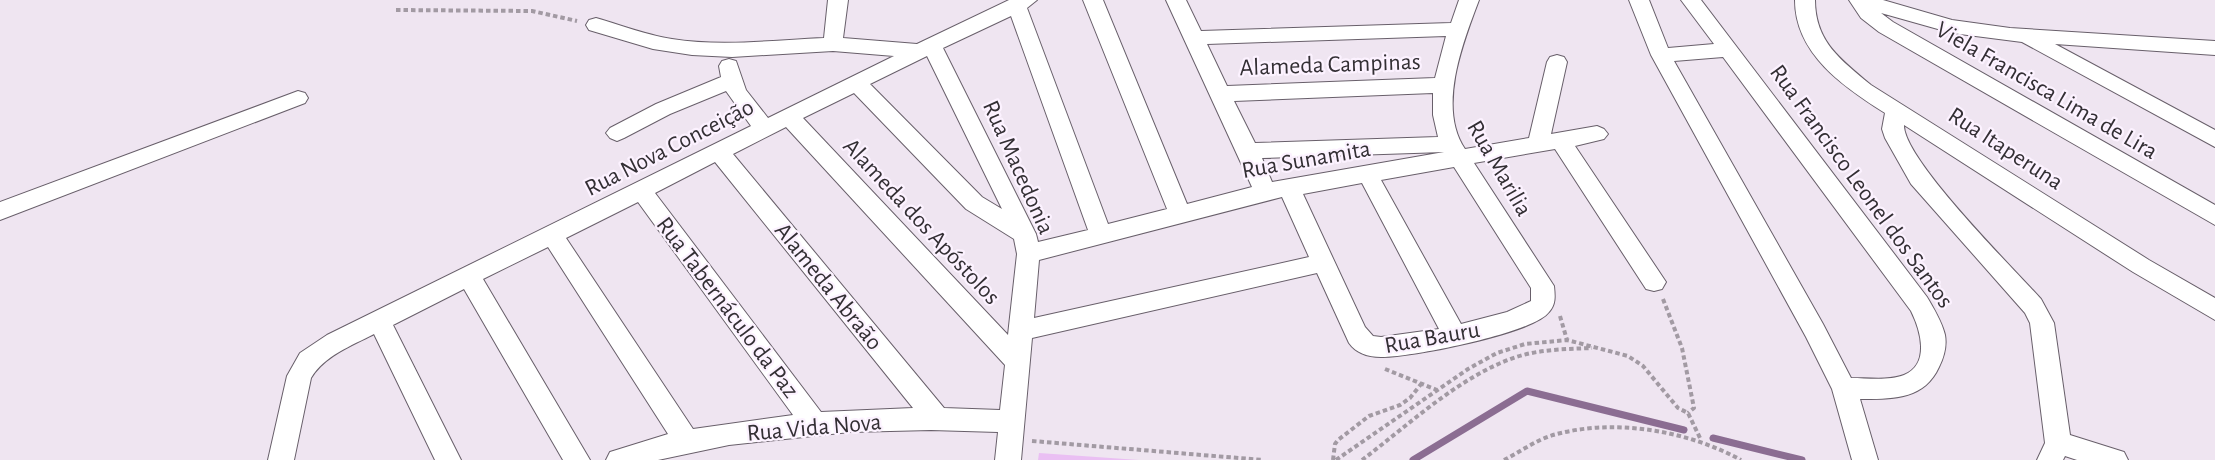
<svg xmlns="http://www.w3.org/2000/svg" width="2215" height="460" viewBox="0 0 2215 460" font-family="'Alegreya Sans',sans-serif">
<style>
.green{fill:#eabff3}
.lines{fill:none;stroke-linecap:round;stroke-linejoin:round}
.stream{stroke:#8b6d92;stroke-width:7}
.minor-casing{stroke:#685f6a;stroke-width:2}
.path{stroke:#a29aa3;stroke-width:4;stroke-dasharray:4.5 3;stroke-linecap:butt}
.minor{fill:#fff;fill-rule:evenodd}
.labels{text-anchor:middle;stroke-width:4.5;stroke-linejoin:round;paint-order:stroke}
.street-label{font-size:24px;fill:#332f34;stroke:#fcf2ff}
</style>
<rect width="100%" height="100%" fill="#efe5f1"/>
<path class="green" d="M 1039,453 L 1139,460 L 1038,460 Z"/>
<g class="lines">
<path class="stream" d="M 1713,438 L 1802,460
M 1413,460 L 1527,391 L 1684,430"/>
<g class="minor-casing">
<path id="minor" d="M 828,0 L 848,0 L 843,38 L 917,44 L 1009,0 L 1037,0 L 1027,8 L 1108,224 L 1167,209 L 1083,0 L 1103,0 L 1187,204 L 1252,187 L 1166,0 L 1186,0 L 1201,31 L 1451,23 L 1459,0 L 1479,0 C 1463,42 1437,108 1465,149 L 1529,138 L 1547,62 L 1550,57 L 1557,55 L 1564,57 L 1567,62 L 1551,134 L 1597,126 L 1604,129 L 1608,134 L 1604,139 L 1575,146 L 1666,282 L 1662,289 L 1654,291 L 1646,289 L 1555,149 L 1474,163 L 1554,286 C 1555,296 1556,304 1549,312 C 1534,333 1409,358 1381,357 C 1368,357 1356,353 1349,343 L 1317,273 L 1032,338 L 1021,460 L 995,460 L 998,432 L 931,430 L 850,432 L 729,445 L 658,460 L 606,460 L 610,452 L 668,434 L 548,247 L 483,279 L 590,460 L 563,460 L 464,289 L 393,325 L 461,460 L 435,460 L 374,334 C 351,346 324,356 311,378 L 294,460 L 268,460 L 287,376 L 300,353 L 327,335 L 751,126 L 726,91 L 670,114 L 624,138 L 617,141 L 610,138 L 606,133 L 610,128 L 656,104 L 721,77 L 719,66 L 722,61 L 729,59 L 736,61 L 746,90 L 768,118 L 894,56 L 833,51 L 732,57 L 692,55 L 653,49 L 589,30 L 586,25 L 589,20 L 596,18 C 621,25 646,35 672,39 C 722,47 773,40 824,38 ZM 1011,16 L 1088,230 L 1038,242 L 1036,234 L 943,48 ZM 1446,36 L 1435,78 L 1227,86 L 1207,44 ZM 927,56 L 1002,209 L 982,197 L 870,84 ZM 854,93 L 966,209 L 1014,239 L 1017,254 L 1008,335 L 803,118 ZM 1433,93 L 1433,115 L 1438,137 L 1255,143 L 1234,101 ZM 786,127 L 1005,365 L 1000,410 L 944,408 L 733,154 ZM 1444,152 L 1272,182 L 1262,158 ZM 715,162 L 913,408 L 821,412 L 655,193 ZM 1454,167 L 1531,288 L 1531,301 L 1507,312 L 1461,324 L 1381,180 ZM 1362,183 L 1439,329 L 1381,337 L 1373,336 L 1365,327 L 1303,194 ZM 1282,197 L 1309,257 L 1034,318 L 1039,260 ZM 638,202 L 793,415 L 693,429 L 566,238 Z
M 1629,0 L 1649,0 L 1668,48 L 1714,44 L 1681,0 L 1701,0 L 1927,297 C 1934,309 1942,322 1945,335 C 1947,346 1944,357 1939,367 C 1924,400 1892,399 1860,399 L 1878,460 L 1852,460 L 1832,389 L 1806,337 L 1651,55 ZM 1723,57 L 1911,311 C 1920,329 1931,364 1904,375 C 1889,381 1867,378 1851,378 L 1823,324 L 1674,61 Z
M 1795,0 L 1815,0 C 1815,42 1841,60 1871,85 L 2149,260 L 2215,298 L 2215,320 L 2133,272 L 1904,125 C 1903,159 2015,270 2041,299 L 2054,323 L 2070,435 L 2124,452 L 2128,460 L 2077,460 L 2065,456 L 2063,460 L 2037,460 L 2045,443 L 2030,323 L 2025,313 L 1911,184 L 1885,138 L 1882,129 L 1885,113 C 1844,87 1795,54 1795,0 Z
M 1849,0 L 1883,0 L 1952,20 L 2010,28 L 2215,41 L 2215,55 L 2055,44 L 2215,130 L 2215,147 L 2022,42 L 1952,33 L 1881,13 L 1893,22 L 2215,205 L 2215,225 L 1879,32 L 1861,18 Z
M 298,91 L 305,93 L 308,98 L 305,103 L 0,220 L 0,202 Z"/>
</g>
<path class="path" d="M 396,10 L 532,11 L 577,21
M 1663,299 L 1682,348 L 1694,408 L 1688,413
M 1560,316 L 1567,340
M 1385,369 L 1437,390
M 1032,441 L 1263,460
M 1333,460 L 1335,444 L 1338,440 L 1369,416 L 1400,405 L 1410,398 L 1422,383
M 1336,460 L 1468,369 L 1497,353 L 1525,344 L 1567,340 L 1628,356 L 1643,366 L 1678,408 L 1688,413 L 1701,440
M 1362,460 C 1410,424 1465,371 1523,355 C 1546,349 1569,349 1592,348
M 1504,460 C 1520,452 1536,440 1553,435 C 1614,418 1686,430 1741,460"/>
<use href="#minor" class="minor"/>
</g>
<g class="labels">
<g class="street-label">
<text transform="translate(1330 64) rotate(-2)" y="8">Alameda Campinas</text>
<text transform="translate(2047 90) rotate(30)" y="8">Viela Francisca Lima de Lira</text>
<text transform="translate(669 147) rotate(-27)" y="8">Rua Nova Conceição</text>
<text transform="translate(2006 148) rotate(33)" y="8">Rua Itaperuna</text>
<text transform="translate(1306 159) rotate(-10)" y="8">Rua Sunamita</text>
<text transform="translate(1019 167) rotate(66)" y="8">Rua Macedonia</text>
<text transform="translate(1500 168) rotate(60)" y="8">Rua Marilia</text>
<text transform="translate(1862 186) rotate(54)" y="8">Rua Francisco Leonel dos Santos</text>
<text transform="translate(922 221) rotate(47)" y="8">Alameda dos Apóstolos</text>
<text transform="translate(829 286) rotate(51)" y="8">Alameda Abraão</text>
<text transform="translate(728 307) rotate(53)" y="8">Rua Tabernáculo da Paz</text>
<text transform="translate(1432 337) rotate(-10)" y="8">Rua Bauru</text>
<text transform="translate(814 427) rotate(-5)" y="8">Rua Vida Nova</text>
</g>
</g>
</svg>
